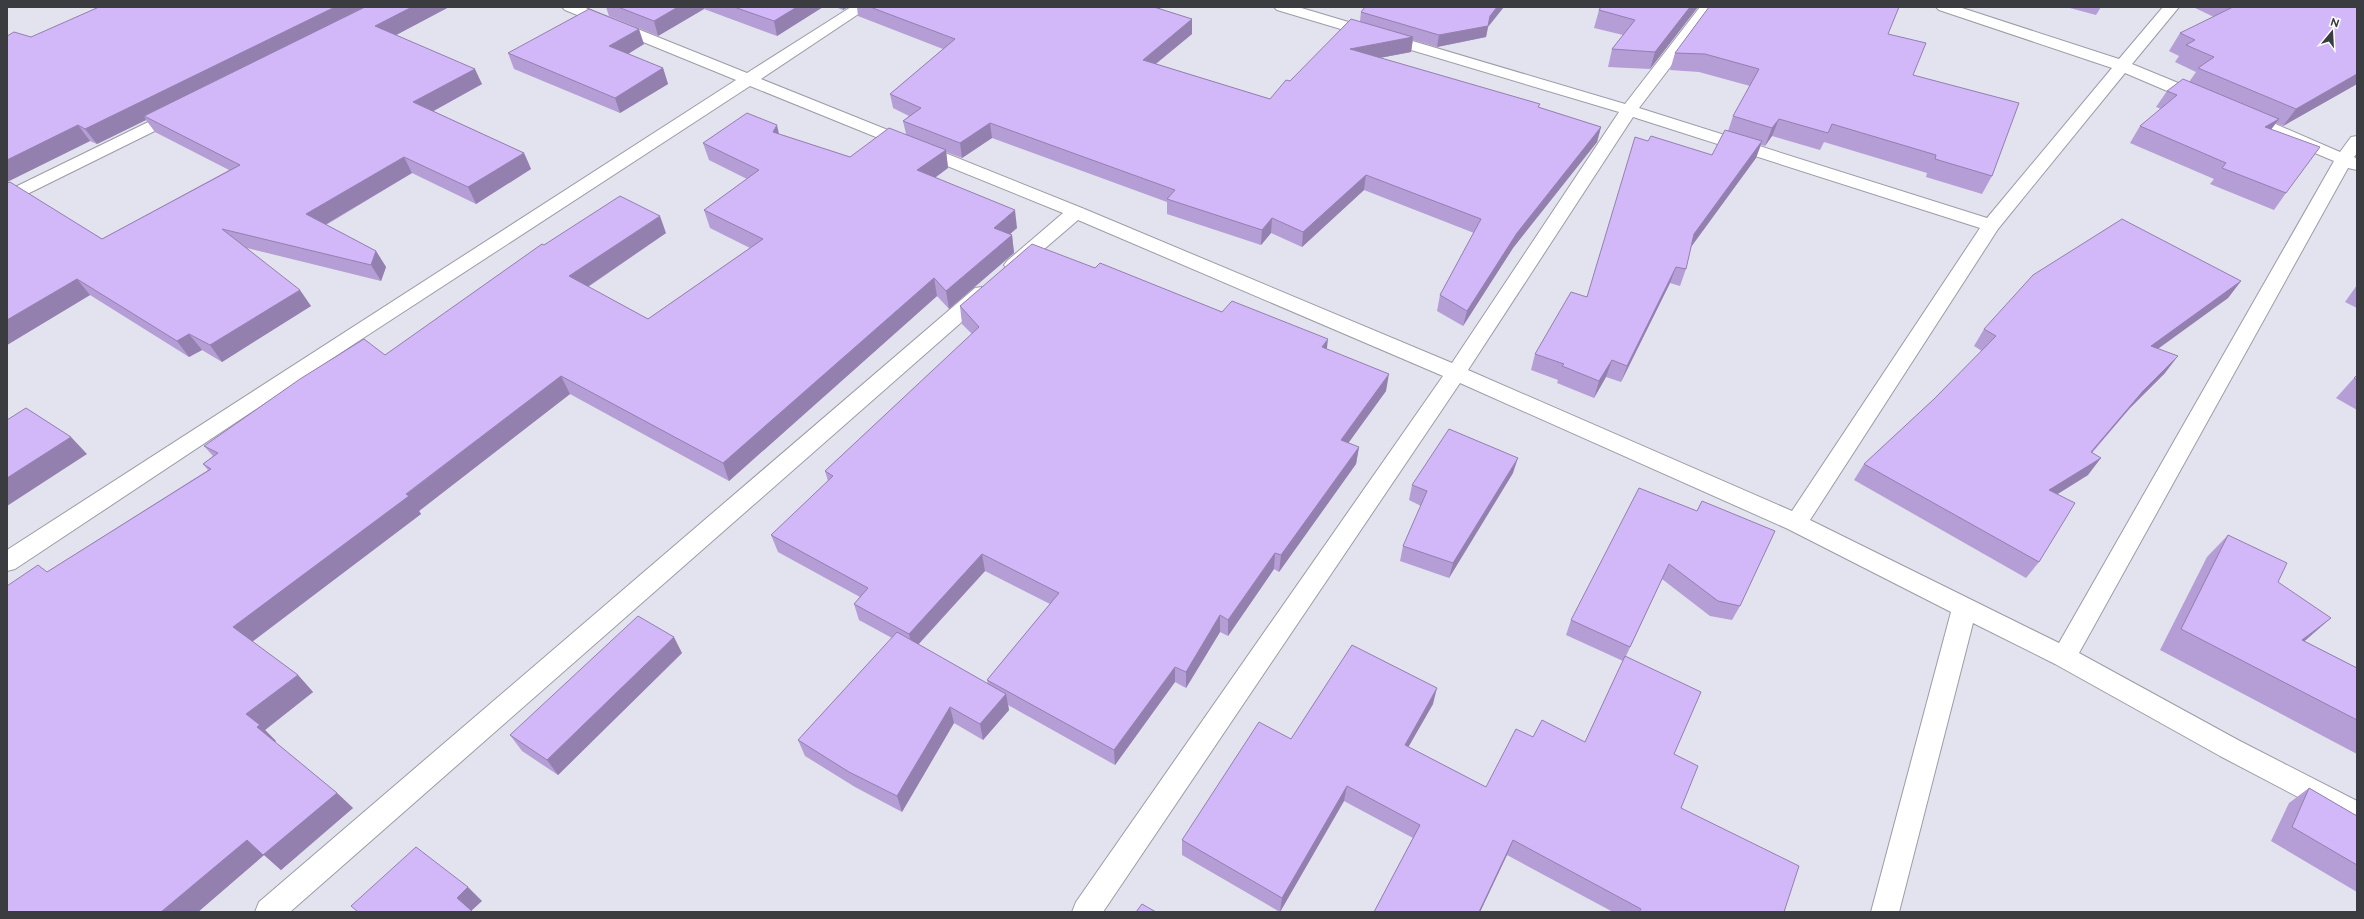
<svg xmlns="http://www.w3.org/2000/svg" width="2364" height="919" viewBox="0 0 2364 919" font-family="Raleway,sans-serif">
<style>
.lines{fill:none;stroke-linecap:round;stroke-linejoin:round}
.minor-casing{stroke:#9b9ca6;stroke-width:2}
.minor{fill:#fff;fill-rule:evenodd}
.wall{fill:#b59dd6;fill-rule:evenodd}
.shaded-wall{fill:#9380ae}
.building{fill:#d2b7f9;stroke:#9380ae}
</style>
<rect width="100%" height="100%" fill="#e2e3ee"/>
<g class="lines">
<g class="minor-casing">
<path id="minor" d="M 562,7 L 583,7 L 747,73 L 851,7 L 869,7 L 761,79 L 1082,208 L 1452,363 L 1619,112 L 1277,10 L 1274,7 L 1298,7 L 1625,104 L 1700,7 L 1716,7 L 1639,108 L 1987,218 L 2112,68 L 1939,10 L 1936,7 L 1959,7 L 2119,59 L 2163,7 L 2179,7 L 2132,64 L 2205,94 L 2207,98 L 2205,102 L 2193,102 L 2125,73 L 1998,229 L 1810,520 L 2059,643 L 2334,161 L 2238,121 L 2236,117 L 2238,113 L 2250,113 L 2340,152 L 2351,137 L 2357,136 L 2357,153 L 2354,157 L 2357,159 L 2357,170 L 2348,168 L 2079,653 L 2238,740 L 2357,801 L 2357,828 L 2220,756 L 2055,664 L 1973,623 L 1899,912 L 1871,912 L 1951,612 L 1788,529 L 1460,383 L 1103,912 L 1072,912 L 1076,902 L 1443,376 L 1078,220 L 1021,269 L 1014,271 L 1007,269 L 1004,265 L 1007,261 L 1063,213 L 750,86 L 351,346 L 15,569 L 7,571 L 7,550 L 736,80 L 565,10 ZM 1633,117 L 1980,228 L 1792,511 L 1468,370 Z
M 177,108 L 183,109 L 185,113 L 183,117 L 7,204 L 7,191 Z
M 982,287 L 989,288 L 992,293 L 989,298 L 290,912 L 255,912 L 259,902 L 975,288 Z"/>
</g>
<use href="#minor" class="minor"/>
</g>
<path class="wall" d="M 449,7 L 396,35 L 482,84 L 433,111 L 524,153 L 531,169 L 476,204 L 412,173 L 326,225 L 376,251 L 386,267 L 381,281 L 247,248 L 311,306 L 222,362 L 202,350 L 189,357 L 90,295 L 7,345 L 7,183 L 102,239 L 229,170 L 155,132 L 146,120 L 97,144 L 90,141 L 7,182 L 31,37 Z
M 606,7 L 823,7 L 777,36 L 704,9 L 658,36 L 609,16 Z
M 835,7 L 848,7 L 843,10 Z
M 857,7 L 1160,7 L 1160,9 L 1192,19 L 1192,34 L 1156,64 L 1270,99 L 1360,21 L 1361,12 L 1488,27 L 1486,37 L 1437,47 L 1413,40 L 1411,52 L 1379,58 L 1601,127 L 1597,142 L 1513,248 L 1463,326 L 1437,311 L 1440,295 L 1474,233 L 1364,190 L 1302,247 L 1271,233 L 1261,245 L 1167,214 L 1167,202 L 992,138 L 962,158 L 946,152 L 948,168 L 935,178 L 1017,228 L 1010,234 L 1012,235 L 1014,253 L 949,309 L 937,296 L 729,481 L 570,394 L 419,511 L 421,514 L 252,642 L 298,675 L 313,692 L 265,730 L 276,741 L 275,742 L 337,793 L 353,808 L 281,870 L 264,855 L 198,912 L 7,912 L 47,572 L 208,470 L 203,464 L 213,456 L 204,446 L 385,355 L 544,245 L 666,233 L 588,287 L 648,319 L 750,248 L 710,228 L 704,210 L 747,179 L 709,160 L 703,143 L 779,134 L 850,157 L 906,134 L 903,121 L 909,116 L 893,108 L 890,94 L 943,49 L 858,16 Z
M 1601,7 L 1698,7 L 1650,69 L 1608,67 L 1612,49 L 1623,35 L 1594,28 L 1599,10 Z
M 2066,7 L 2101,7 L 2096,15 Z
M 2193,7 L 2357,7 L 2357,84 L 2283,126 L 2276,123 L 2271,129 L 2286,193 L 2274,210 L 2210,184 L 2214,179 L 2130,143 L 2140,126 L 2161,109 L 2156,107 L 2167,91 L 2189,82 L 2196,72 L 2175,62 L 2179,56 L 2169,51 L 2180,33 L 2214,17 Z
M 1888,34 L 1913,75 L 1992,176 L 1982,194 L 1926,177 L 1927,173 L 1824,142 L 1820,150 L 1772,136 L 1765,146 L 1761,145 L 1756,158 L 1691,247 L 1686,269 L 1680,286 L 1670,283 L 1621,382 L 1606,377 L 1594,398 L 1557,383 L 1558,380 L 1531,370 L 1535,354 L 1587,297 L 1648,141 L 1712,155 L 1728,131 L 1733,116 L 1750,86 L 1699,72 L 1670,70 L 1675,53 Z
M 644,44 L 628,54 L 663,68 L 668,84 L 620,113 L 514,69 L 508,53 Z
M 1095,268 L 1327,349 L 1386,391 L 1348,443 L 1359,447 L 1356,464 L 1279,572 L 1274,569 L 1228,636 L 1220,632 L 1186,688 L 1175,682 L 1115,765 L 1008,705 L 1009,710 L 983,740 L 954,723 L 902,812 L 855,787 L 805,756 L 798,740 L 892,638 L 859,620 L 854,604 L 860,597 L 778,552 L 771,535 L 828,481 L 825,471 L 972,334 L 962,324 L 960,306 ZM 985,571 L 1050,604 L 987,680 L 988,684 L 918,645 Z
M 2241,281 L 2228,298 L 2158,349 L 2165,373 L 2130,408 L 2092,453 L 2088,475 L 2057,494 L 2039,562 L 2026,578 L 1854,480 L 1864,464 L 1934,399 L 1982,351 L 1974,346 L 1984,329 Z
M 2357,285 L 2357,308 L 2345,302 Z
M 2357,375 L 2357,410 L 2336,398 L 2354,378 Z
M 1513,473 L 1449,578 L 1400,561 L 1403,546 L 1421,506 L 1409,500 L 1412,485 Z
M 1702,501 L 1740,606 L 1732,620 L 1710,616 L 1662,579 L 1626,656 L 1674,754 L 1681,808 L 1784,912 L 1613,912 L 1507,855 L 1480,912 L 1374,912 L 1413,838 L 1344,801 L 1280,912 L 1182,855 L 1182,840 L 1291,739 L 1433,704 L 1408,747 L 1486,787 L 1533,737 L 1585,742 L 1623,661 L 1566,635 L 1571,620 L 1697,511 Z
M 2228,535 L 2278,582 L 2307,639 L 2304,641 L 2357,668 L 2357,754 L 2160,650 L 2207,557 Z
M 682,653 L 558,775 L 522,751 L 510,735 Z
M 2309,788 L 2357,816 L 2357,892 L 2271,841 L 2289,803 Z"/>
<path class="shaded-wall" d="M 335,7 L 374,7 L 144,116 L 146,120 L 97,144 L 85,129 Z
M 412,7 L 449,7 L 383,42 L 375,26 Z
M 678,7 L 704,7 L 704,9 L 658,36 L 654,21 Z
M 797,7 L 823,7 L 777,36 L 774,21 Z
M 843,7 L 848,7 L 843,10 Z
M 1497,7 L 1504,7 L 1488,27 L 1486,37 L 1437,47 L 1439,35 L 1490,16 Z
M 1690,7 L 1698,7 L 1650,69 L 1655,52 Z
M 1192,19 L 1192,34 L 1143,74 L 1143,60 Z
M 639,29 L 644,44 L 615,62 L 609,46 Z
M 1413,37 L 1411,52 L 1348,64 L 1350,49 Z
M 663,68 L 668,84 L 620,113 L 615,98 Z
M 475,69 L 482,84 L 421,118 L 413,102 Z
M 2357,74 L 2357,84 L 2283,126 L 2296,109 Z
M 1779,119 L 1772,136 L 1765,146 L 1772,128 Z
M 2279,119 L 2267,135 L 2265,127 Z
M 990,123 L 992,138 L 962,158 L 960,143 Z
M 78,125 L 90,141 L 7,182 L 7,160 Z
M 777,125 L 781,143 L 773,132 Z
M 1601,127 L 1597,142 L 1513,248 L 1463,326 L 1467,311 L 1517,233 Z
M 1762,141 L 1756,158 L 1688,251 L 1694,234 Z
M 946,150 L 948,168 L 920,188 L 917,170 Z
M 524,153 L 531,169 L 476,204 L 468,187 Z
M 404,157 L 412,173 L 316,230 L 306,214 Z
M 1366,175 L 1364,190 L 1302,247 L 1303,232 Z
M 1015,210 L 1017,228 L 996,246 L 994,228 Z
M 660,216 L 666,233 L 577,294 L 569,276 Z
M 1272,218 L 1271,233 L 1261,245 L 1262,230 Z
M 1012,235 L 1014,253 L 949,309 L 946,291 Z
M 376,251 L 386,267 L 381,281 L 371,265 Z
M 1676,267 L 1670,283 L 1621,382 L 1627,366 Z
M 934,278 L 937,296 L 729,481 L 723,463 Z
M 77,279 L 90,295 L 7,345 L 7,320 Z
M 2241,281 L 2228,298 L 2138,363 L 2151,346 Z
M 300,290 L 311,306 L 222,362 L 210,345 Z
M 189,334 L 202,350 L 189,357 L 177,341 Z
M 1328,339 L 1326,356 L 1322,347 Z
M 2178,356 L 2165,373 L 2130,408 L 2078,468 L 2091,452 L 2143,391 Z
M 1612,360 L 1606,377 L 1594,398 L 1599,381 Z
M 1389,374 L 1386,391 L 1339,456 L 1341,440 Z
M 561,376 L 570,394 L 419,511 L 421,514 L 249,644 L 233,627 Z
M 71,437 L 87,454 L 7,506 L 7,478 Z
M 1359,447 L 1356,464 L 1279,572 L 1281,555 Z
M 1518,458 L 1513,473 L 1449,578 L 1453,563 Z
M 2101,458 L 2088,475 L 2037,507 L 2049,490 Z
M 1275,553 L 1274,569 L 1228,636 L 1228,620 Z
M 982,554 L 985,571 L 913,650 L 909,634 Z
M 1220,615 L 1220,632 L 1186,688 L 1186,672 Z
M 2331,618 L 2307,639 L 2278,662 L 2302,640 Z
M 674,637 L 682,653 L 558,775 L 547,760 Z
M 1175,667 L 1175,682 L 1115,765 L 1114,750 Z
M 298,675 L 313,692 L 265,730 L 276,741 L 273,743 L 257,727 L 246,714 Z
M 1437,688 L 1433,704 L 1401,760 L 1405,745 Z
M 1006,694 L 1009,710 L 983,740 L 980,724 Z
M 950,707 L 954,723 L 902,812 L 897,796 Z
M 1347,786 L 1344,801 L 1280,912 L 1282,898 Z
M 337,793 L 353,808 L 281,870 L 264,855 L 198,912 L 161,912 L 247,840 Z
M 1513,840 L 1507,855 L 1480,912 L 1479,912 Z
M 468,887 L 482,901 L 470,912 L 457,898 Z"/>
<path class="building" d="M 99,7 L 335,7 L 85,129 L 78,125 L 7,160 L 7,36 L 14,32 L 31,37 Z
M 365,7 L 412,7 L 375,26 L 475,69 L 413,102 L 524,153 L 468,187 L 404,157 L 306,214 L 376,251 L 371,265 L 222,229 L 300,290 L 210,345 L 189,334 L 177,341 L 77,279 L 7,320 L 7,183 L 10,182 L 102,239 L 240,165 L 144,116 Z
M 618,7 L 678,7 L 654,21 Z
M 734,7 L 797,7 L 774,21 Z
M 870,7 L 1154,7 L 1192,19 L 1143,60 L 1270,99 L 1286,80 L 1290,81 L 1351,19 L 1413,37 L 1350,49 L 1540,104 L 1538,107 L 1601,127 L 1517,233 L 1467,311 L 1440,295 L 1481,219 L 1366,175 L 1303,232 L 1272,218 L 1262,230 L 1167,199 L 1175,190 L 990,123 L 960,143 L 903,121 L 921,108 L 890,94 L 955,39 Z
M 1365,7 L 1497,7 L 1490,16 L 1488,26 L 1439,35 L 1361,12 Z
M 1601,7 L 1690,7 L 1655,52 L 1612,49 L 1635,20 L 1599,10 Z
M 1709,7 L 1899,7 L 1888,34 L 1926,43 L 1913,75 L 2019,103 L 1992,176 L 1935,159 L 1936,155 L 1832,124 L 1828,133 L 1779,119 L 1772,128 L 1733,116 L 1759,69 L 1705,54 L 1675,53 Z
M 2233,7 L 2357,7 L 2357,74 L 2296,109 L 2198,68 L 2214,57 L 2186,45 L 2195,40 L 2180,33 Z
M 589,9 L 639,29 L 609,46 L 663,68 L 615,98 L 508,53 Z
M 2183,79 L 2279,119 L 2265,127 L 2320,147 L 2286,193 L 2222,168 L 2226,163 L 2140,126 L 2177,95 L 2167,91 Z
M 747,113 L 777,125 L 773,132 L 850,157 L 889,128 L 946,150 L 917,170 L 1015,210 L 994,228 L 1012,235 L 946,291 L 934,278 L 723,463 L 561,376 L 406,494 L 409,496 L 233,627 L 298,675 L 246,714 L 260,725 L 257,727 L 337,793 L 263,855 L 247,840 L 161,912 L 7,912 L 7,586 L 38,565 L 47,572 L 211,469 L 203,464 L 218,453 L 204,446 L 300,379 L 364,339 L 385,355 L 542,244 L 544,245 L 620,196 L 660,216 L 569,276 L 648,319 L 763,239 L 704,210 L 759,170 L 703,143 Z
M 1725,130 L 1762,141 L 1694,234 L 1686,269 L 1676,267 L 1627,366 L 1612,360 L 1599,381 L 1562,366 L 1564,364 L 1535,354 L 1571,292 L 1587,297 L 1635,137 L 1648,141 L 1651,136 L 1712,155 Z
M 2122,219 L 2241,281 L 2151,346 L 2178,356 L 2143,391 L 2091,452 L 2101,458 L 2049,490 L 2075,503 L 2039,562 L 1864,464 L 1934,399 L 1996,336 L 1984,329 L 2033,275 Z
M 1032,244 L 1095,268 L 1100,263 L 1222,312 L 1232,301 L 1328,339 L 1322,347 L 1389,374 L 1341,440 L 1359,447 L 1281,555 L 1275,553 L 1228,620 L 1220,615 L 1186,672 L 1175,667 L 1114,750 L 987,680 L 1059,593 L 982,554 L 909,634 L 854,604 L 868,588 L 771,535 L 833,476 L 825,471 L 979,327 L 960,306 Z
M 2357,375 L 2357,380 L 2354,378 Z
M 26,408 L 71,437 L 7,478 L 7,420 Z
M 1449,429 L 1518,458 L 1453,563 L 1403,546 L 1427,491 L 1412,485 Z
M 1639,488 L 1697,511 L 1702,501 L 1775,531 L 1740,606 L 1718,601 L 1669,564 L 1630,647 L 1571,620 Z
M 2228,535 L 2287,563 L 2278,582 L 2331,618 L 2302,640 L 2357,668 L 2357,720 L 2181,629 Z
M 638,616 L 674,637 L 547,760 L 510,735 Z
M 897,632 L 1006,694 L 980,724 L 950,707 L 897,796 L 849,772 L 798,740 Z
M 1352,645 L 1437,688 L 1405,745 L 1486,787 L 1516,729 L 1533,737 L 1542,720 L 1585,742 L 1625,656 L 1701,692 L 1674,754 L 1698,766 L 1681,808 L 1799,866 L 1784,912 L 1639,912 L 1641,909 L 1513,840 L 1479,912 L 1374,912 L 1420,825 L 1347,786 L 1282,898 L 1182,840 L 1259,722 L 1291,739 Z
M 2309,788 L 2357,816 L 2357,865 L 2292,827 Z
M 416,847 L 468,887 L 457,898 L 473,912 L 358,912 L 351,906 Z
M 1142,904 L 1156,912 L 1136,912 Z"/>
<rect width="2364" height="919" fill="none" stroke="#3b3c40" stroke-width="16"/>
<g transform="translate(2332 32) rotate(18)" stroke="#ffffff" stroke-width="3" paint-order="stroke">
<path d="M0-3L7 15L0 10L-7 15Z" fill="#3b3c40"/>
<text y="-6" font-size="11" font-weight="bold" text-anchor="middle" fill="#3b3c40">N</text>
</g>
</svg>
